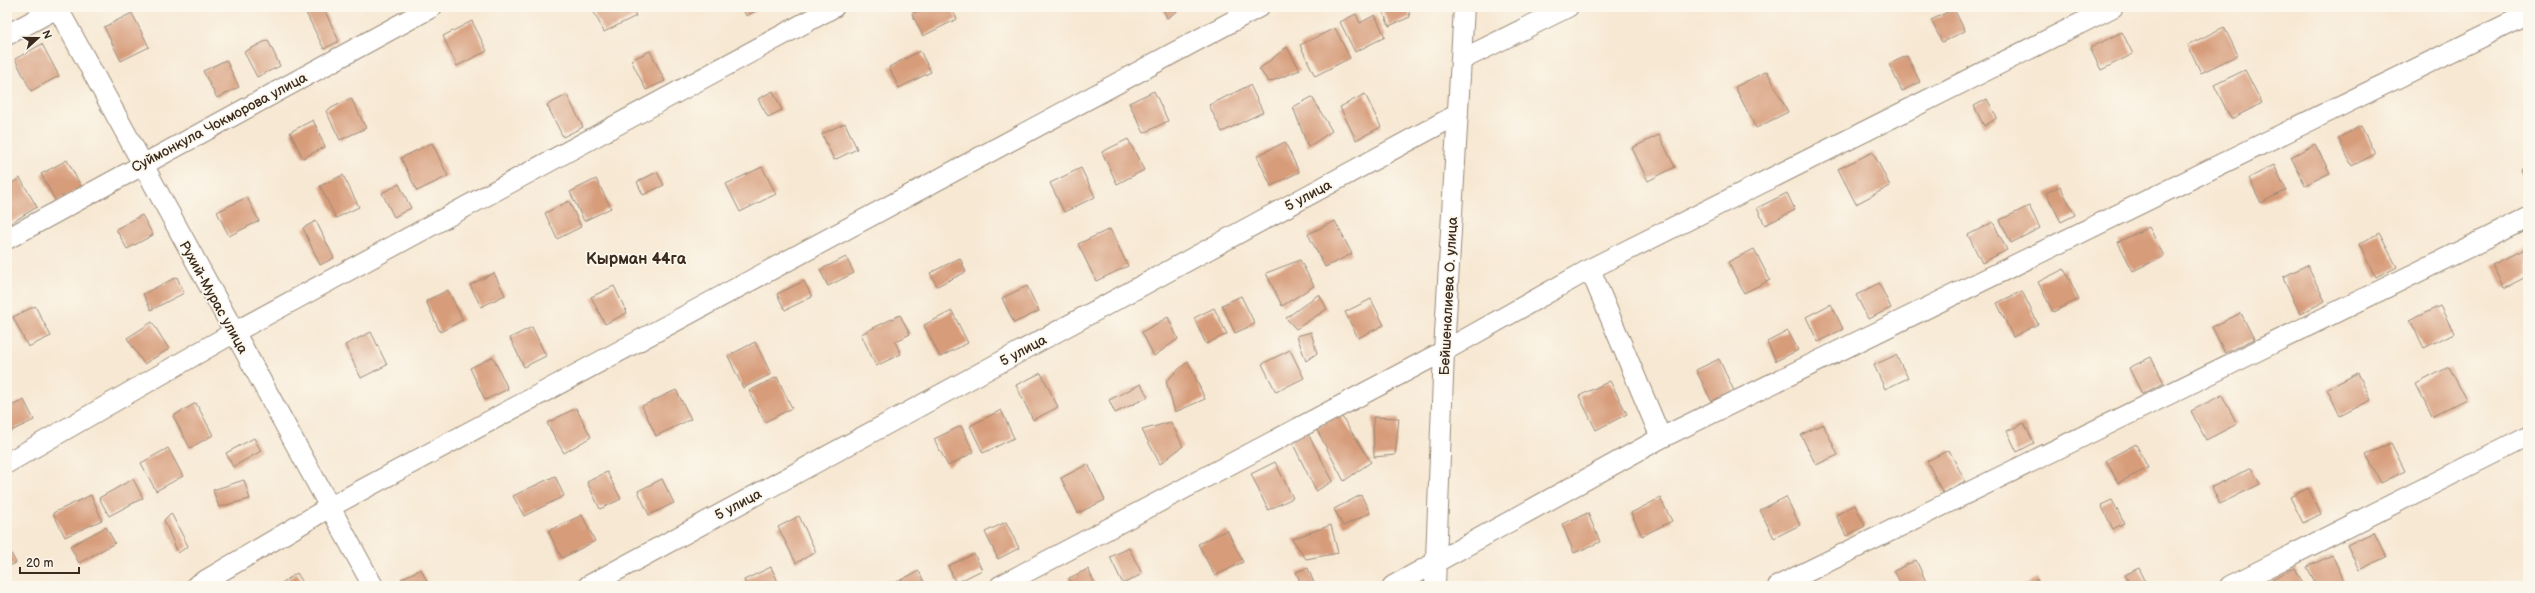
<svg xmlns="http://www.w3.org/2000/svg" width="2535" height="593" viewBox="0 0 2535 593" font-family="'Balsamiq Sans',sans-serif">
<style>
.building{fill:#d79c7a}
.lines{fill:none;stroke-linecap:round;stroke-linejoin:round}
.street-casing{stroke:#998978;stroke-width:22}
.street{stroke:#fff;stroke-width:20}
.labels{text-anchor:middle;stroke-width:3.5;stroke-linejoin:round;paint-order:stroke}
.street-label{font-size:14px;fill:#3b2a1e;stroke:#fbf7ec}
.quarter-label{font-size:16px;font-weight:bold;fill:#3b2a1e;stroke:#fbf7ec}
</style>
<rect width="100%" height="100%" fill="#fbf7ec"/>
<filter id="ink" filterUnits="userSpaceOnUse"><feTurbulence type="fractalNoise" baseFrequency=".025" numOctaves="2"/><feDisplacementMap in="SourceGraphic" scale="8" xChannelSelector="R" yChannelSelector="G"/><feConvolveMatrix kernelMatrix="1 2 1 2 8 2 1 2 1" color-interpolation-filters="sRGB"/></filter>
<filter id="wash" filterUnits="userSpaceOnUse"><feTurbulence type="fractalNoise" baseFrequency=".012" numOctaves="4" result="noise"/><feDisplacementMap in="SourceGraphic" scale="16" xChannelSelector="R" yChannelSelector="G"/><feGaussianBlur stdDeviation="0.9" result="paint"/><feColorMatrix in="noise" values="0 0 0 0 0 0 0 0 0 0 0 0 0 0 0 0 0 1.4 0 .05"/><feComposite in="paint" operator="in"/></filter>
<g filter="url(#wash)">
<rect width="100%" height="100%" fill="#f7e8d3"/>
<g id="blocks">
<path class="building" d="M 303,7 L 323,7 L 339,41 L 324,49 Z
M 605,7 L 632,7 L 636,16 L 604,32 L 594,12 Z
M 742,7 L 764,7 L 746,16 Z
M 925,7 L 951,7 L 957,19 L 923,36 L 912,14 Z
M 1162,7 L 1183,7 L 1167,18 Z
M 1390,7 L 1408,7 L 1410,17 L 1389,26 L 1383,11 Z
M 1954,9 L 1965,31 L 1942,42 L 1931,20 Z
M 132,13 L 149,47 L 121,61 L 104,27 Z
M 1356,14 L 1360,23 L 1375,15 L 1385,37 L 1355,52 L 1340,22 Z
M 472,21 L 487,51 L 457,66 L 443,36 Z
M 2224,27 L 2238,55 L 2201,73 L 2188,45 Z
M 1335,28 L 1350,58 L 1315,76 L 1300,45 Z
M 2122,32 L 2133,54 L 2101,70 L 2090,48 Z
M 268,40 L 280,66 L 257,77 L 244,52 Z
M 42,44 L 59,76 L 31,91 L 15,59 Z
M 1287,47 L 1300,70 L 1269,82 L 1259,69 Z
M 650,51 L 665,81 L 646,90 L 631,60 Z
M 920,51 L 931,72 L 899,88 L 889,67 Z
M 1907,56 L 1920,82 L 1902,91 L 1889,64 Z
M 226,60 L 239,87 L 217,98 L 203,71 Z
M 2245,70 L 2262,103 L 2231,119 L 2214,85 Z
M 1767,71 L 1788,112 L 1756,128 L 1735,87 Z
M 1250,85 L 1263,112 L 1222,132 L 1209,105 Z
M 773,91 L 782,110 L 768,117 L 758,99 Z
M 1154,91 L 1168,121 L 1144,133 L 1129,103 Z
M 1365,94 L 1381,127 L 1356,140 L 1340,107 Z
M 567,95 L 583,127 L 563,137 L 547,105 Z
M 1312,97 L 1332,131 L 1308,147 L 1293,107 Z
M 351,98 L 366,128 L 340,140 L 326,111 Z
M 1987,99 L 1997,118 L 1984,126 L 1974,106 Z
M 313,120 L 325,147 L 303,158 L 290,132 Z
M 845,123 L 857,149 L 834,160 L 822,134 Z
M 2361,126 L 2375,154 L 2352,166 L 2338,138 Z
M 1659,135 L 1675,167 L 1648,181 L 1632,148 Z
M 1128,139 L 1144,170 L 1117,184 L 1102,152 Z
M 1285,142 L 1299,172 L 1271,186 L 1257,156 Z
M 432,143 L 448,176 L 417,191 L 401,158 Z
M 2315,144 L 2330,173 L 2305,185 L 2291,157 Z
M 1873,152 L 1890,186 L 1856,204 L 1838,169 Z
M 67,160 L 82,188 L 56,202 L 41,174 Z
M 2274,165 L 2286,190 L 2261,203 L 2249,178 Z
M 762,167 L 776,194 L 740,212 L 726,184 Z
M 2528,167 L 2528,183 L 2521,170 Z
M 1081,168 L 1095,197 L 1064,212 L 1050,183 Z
M 657,172 L 664,185 L 643,195 L 637,182 Z
M 343,175 L 359,207 L 336,218 L 320,186 Z
M 20,178 L 37,207 L 9,224 L 7,219 L 7,186 Z
M 596,179 L 611,208 L 584,221 L 570,192 Z
M 399,184 L 411,208 L 394,217 L 382,193 Z
M 2060,186 L 2075,215 L 2061,222 L 2046,193 Z
M 1787,193 L 1795,210 L 1765,225 L 1757,208 Z
M 247,197 L 259,221 L 229,236 L 217,212 Z
M 569,201 L 581,227 L 557,239 L 545,213 Z
M 2029,206 L 2040,228 L 2011,243 L 2000,220 Z
M 142,215 L 153,235 L 127,249 L 116,229 Z
M 316,221 L 334,258 L 320,265 L 303,228 Z
M 1335,221 L 1352,254 L 1325,267 L 1308,234 Z
M 1993,222 L 2007,250 L 1982,263 L 1968,235 Z
M 2149,227 L 2164,256 L 2133,271 L 2118,242 Z
M 1110,229 L 1128,266 L 1096,281 L 1078,244 Z
M 2379,233 L 2397,267 L 2376,278 L 2359,244 Z
M 2526,248 L 2528,276 L 2504,288 L 2492,265 Z
M 1754,249 L 1770,280 L 1744,293 L 1728,262 Z
M 846,257 L 854,273 L 828,286 L 820,270 Z
M 960,258 L 966,272 L 937,286 L 930,273 Z
M 1300,260 L 1314,286 L 1282,306 L 1266,273 Z
M 2307,265 L 2325,301 L 2300,314 L 2283,277 Z
M 2064,269 L 2079,299 L 2053,312 L 2038,282 Z
M 494,273 L 505,295 L 481,307 L 470,285 Z
M 177,277 L 184,293 L 151,310 L 143,294 Z
M 804,281 L 812,297 L 785,310 L 777,294 Z
M 1879,283 L 1891,308 L 1868,319 L 1856,295 Z
M 614,286 L 627,313 L 605,324 L 591,297 Z
M 1027,286 L 1039,311 L 1014,323 L 1002,298 Z
M 448,290 L 463,320 L 440,332 L 426,301 Z
M 2022,291 L 2038,324 L 2013,337 L 1997,303 Z
M 1319,294 L 1327,309 L 1296,329 L 1286,318 Z
M 1241,296 L 1255,324 L 1235,333 L 1222,305 Z
M 1371,299 L 1384,325 L 1358,338 L 1345,312 Z
M 1831,304 L 1843,329 L 1818,342 L 1806,317 Z
M 35,306 L 51,336 L 28,347 L 13,317 Z
M 2440,306 L 2454,333 L 2424,348 L 2410,320 Z
M 1214,308 L 1227,334 L 1206,344 L 1194,318 Z
M 952,311 L 968,343 L 940,357 L 924,325 Z
M 2241,313 L 2254,339 L 2225,353 L 2212,327 Z
M 900,315 L 910,334 L 895,342 L 901,354 L 876,366 L 861,334 Z
M 1168,317 L 1178,339 L 1154,356 L 1142,332 Z
M 152,322 L 169,349 L 144,364 L 127,338 Z
M 532,327 L 546,356 L 524,367 L 510,338 Z
M 1788,331 L 1798,350 L 1776,361 L 1767,342 Z
M 371,332 L 387,365 L 361,378 L 345,345 Z
M 1311,332 L 1317,353 L 1306,361 L 1297,336 Z
M 755,342 L 771,374 L 743,388 L 728,356 Z
M 1290,350 L 1304,378 L 1276,392 L 1262,364 Z
M 1896,355 L 1908,378 L 1885,389 L 1874,365 Z
M 493,357 L 508,389 L 485,400 L 470,368 Z
M 2151,357 L 2164,383 L 2142,394 L 2129,368 Z
M 1719,359 L 1734,391 L 1712,402 L 1696,370 Z
M 1188,361 L 1205,399 L 1175,412 L 1166,381 Z
M 2449,367 L 2466,399 L 2432,416 L 2416,384 Z
M 1041,373 L 1058,407 L 1033,420 L 1016,385 Z
M 2358,373 L 2371,400 L 2340,416 L 2327,389 Z
M 777,377 L 792,408 L 765,422 L 749,391 Z
M 1610,381 L 1627,414 L 1596,430 L 1579,396 Z
M 1141,384 L 1148,397 L 1115,413 L 1109,400 Z
M 676,390 L 691,419 L 656,436 L 642,406 Z
M 2222,395 L 2237,424 L 2206,440 L 2191,411 Z
M 24,400 L 34,420 L 7,433 L 7,408 Z
M 196,403 L 213,435 L 190,448 L 173,416 Z
M 576,408 L 591,437 L 564,453 L 547,423 Z
M 1001,410 L 1014,438 L 983,453 L 970,426 Z
M 1340,414 L 1371,462 L 1344,481 L 1316,428 Z
M 1373,417 L 1399,418 L 1395,455 L 1374,457 Z
M 1171,422 L 1183,446 L 1160,464 L 1142,430 Z
M 2024,423 L 2034,443 L 2017,452 L 2007,431 Z
M 1823,424 L 1838,455 L 1816,465 L 1801,435 Z
M 961,426 L 974,452 L 948,466 L 934,439 Z
M 1307,432 L 1333,481 L 1316,491 L 1291,440 Z
M 254,438 L 261,451 L 233,467 L 226,453 Z
M 2391,443 L 2405,471 L 2381,483 L 2366,455 Z
M 2136,444 L 2148,468 L 2118,483 L 2106,460 Z
M 168,448 L 183,476 L 156,491 L 141,463 Z
M 1949,450 L 1965,481 L 1943,493 L 1927,461 Z
M 1275,462 L 1293,498 L 1268,510 L 1251,474 Z
M 1088,464 L 1105,500 L 1078,513 L 1061,478 Z
M 2251,468 L 2260,484 L 2220,504 L 2212,487 Z
M 607,472 L 621,499 L 600,509 L 587,482 Z
M 555,476 L 564,496 L 524,516 L 513,496 Z
M 133,479 L 143,498 L 109,516 L 99,498 Z
M 662,479 L 674,503 L 649,515 L 638,491 Z
M 244,480 L 250,499 L 219,507 L 213,490 Z
M 2308,488 L 2321,514 L 2303,523 L 2290,497 Z
M 91,495 L 102,520 L 65,537 L 53,513 Z
M 1361,495 L 1370,513 L 1343,526 L 1334,509 Z
M 1786,497 L 1800,525 L 1774,538 L 1760,510 Z
M 1660,498 L 1672,521 L 1642,536 L 1631,513 Z
M 2112,500 L 2124,523 L 2113,529 L 2101,505 Z
M 1855,505 L 1865,526 L 1846,536 L 1836,515 Z
M 171,513 L 188,546 L 178,553 L 164,520 Z
M 1588,513 L 1600,542 L 1574,553 L 1562,524 Z
M 582,515 L 595,541 L 562,558 L 548,531 Z
M 799,516 L 816,552 L 796,563 L 778,527 Z
M 1006,522 L 1019,548 L 998,559 L 985,532 Z
M 1331,525 L 1338,553 L 1306,559 L 1292,539 Z
M 106,527 L 115,543 L 79,563 L 70,546 Z
M 1227,530 L 1243,562 L 1215,576 L 1198,544 Z
M 2374,532 L 2386,557 L 2359,570 L 2347,545 Z
M 7,545 L 16,563 L 7,567 Z
M 1129,548 L 1142,574 L 1123,584 L 1110,557 Z
M 974,554 L 982,570 L 956,583 L 948,566 Z
M 2332,555 L 2345,582 L 2336,586 L 2317,586 L 2307,567 Z
M 1916,560 L 1928,586 L 1902,586 L 1894,571 Z
M 771,567 L 780,586 L 747,586 L 744,580 Z
M 1308,568 L 1315,586 L 1302,586 L 1296,572 Z
M 2139,568 L 2148,586 L 2131,586 L 2125,575 Z
M 2295,568 L 2304,586 L 2265,586 L 2264,583 Z
M 421,569 L 429,586 L 404,586 L 401,579 Z
M 1088,569 L 1096,586 L 1072,586 L 1069,578 Z
M 919,571 L 926,586 L 888,586 Z
M 297,573 L 305,586 L 277,586 Z
M 2037,579 L 2040,586 L 2023,586 Z"/>
</g>
</g>
<g filter="url(#ink)">
<use href="#blocks" fill-opacity="0" stroke="#998978" stroke-width="1"/>
<g class="lines">
<g class="street-casing">
<path id="street" d="M 57,7 L 373,586
M 7,35 L 59,7
M 1461,60 L 1568,7
M 7,239 L 432,7
M 1590,269 L 1661,438
M 7,463 L 233,333 L 834,7
M 196,586 L 330,507 L 1259,7
M 588,586 L 1458,114
M 1000,586 L 1444,351 L 1590,269 L 2113,7
M 1393,586 L 1661,438 L 2528,14
M 1435,586 L 1444,351 L 1464,7
M 1778,586 L 2528,218
M 2230,586 L 2528,436"/>
</g>
<use href="#street" class="street"/>
</g>
</g>
<g class="labels">
<g class="street-label">
<text transform="translate(219 122) rotate(-28)" y="5">Суймонкула Чокморова улица</text>
<text transform="translate(1308 195) rotate(-28)" y="5">5 улица</text>
<text transform="translate(1448 296) rotate(-87)" y="5">Бейшеналиева О. улица</text>
<text transform="translate(214 297) rotate(61)" y="5">Рухий-Мурас улица</text>
<text transform="translate(1023 350) rotate(-28)" y="5">5 улица</text>
<text transform="translate(738 504) rotate(-28)" y="5">5 улица</text>
</g>
<g class="quarter-label">
<text x="636" y="264">Кырман 44га</text>
</g>
</g>
<rect width="2535" height="593" fill="none" stroke="#fbf7ec" stroke-width="24"/>
<g transform="translate(38 38) rotate(69)" stroke="#fbf7ec" stroke-width="3" paint-order="stroke">
<path d="M0-3L7 15L0 10L-7 15Z" fill="#3b2a1e"/>
<text y="-6" font-size="11" font-weight="bold" text-anchor="middle" fill="#3b2a1e">N</text>
</g>
<path d="M20 567v6h59v-6" fill="none" stroke="#3b2a1e" stroke-width="2"/>
<text x="26" y="567" font-size="12" fill="#3b2a1e" stroke="#fbf7ec" stroke-width="3" paint-order="stroke">20 m</text>
</svg>
